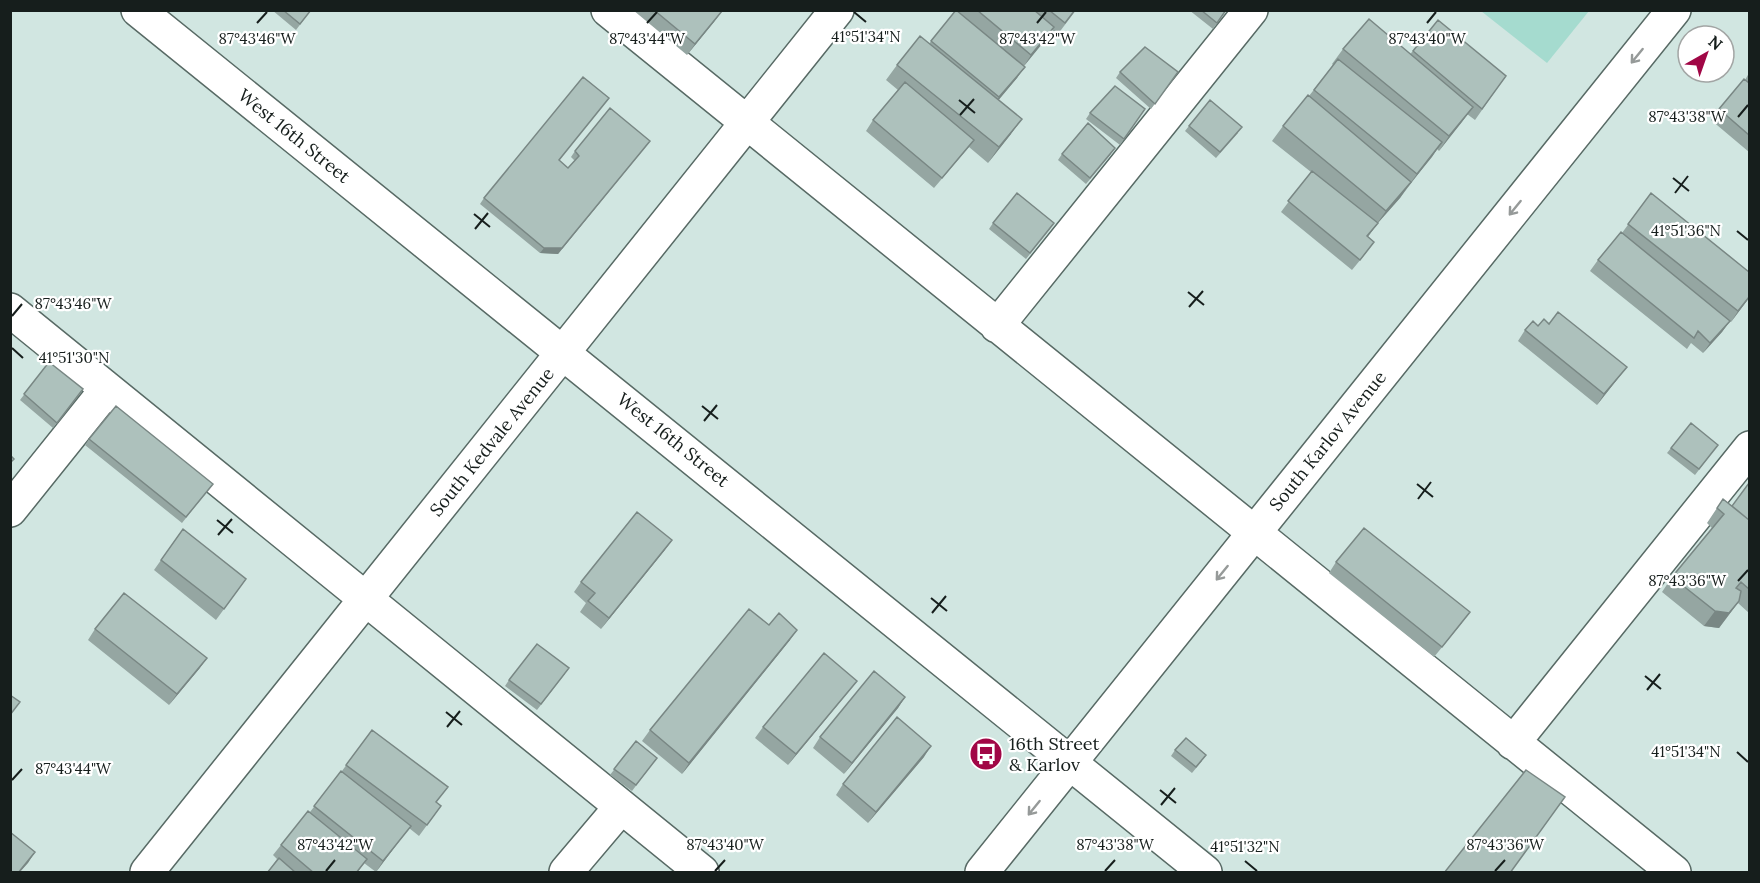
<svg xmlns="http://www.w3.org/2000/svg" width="1760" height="883" viewBox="0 0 1760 883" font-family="Lora,serif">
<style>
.green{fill:#a5dbcf}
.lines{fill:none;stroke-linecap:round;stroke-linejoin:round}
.minor-casing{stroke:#586a65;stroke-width:36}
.minor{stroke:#fff;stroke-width:33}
.wall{fill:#95a6a2}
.shaded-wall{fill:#798784}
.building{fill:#adc1bc;stroke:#798784;stroke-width:1.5}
.oneway{stroke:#969a99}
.ticks{fill:none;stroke:#161e1c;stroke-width:2}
.labels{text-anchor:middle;stroke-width:4.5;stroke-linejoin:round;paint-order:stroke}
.street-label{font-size:18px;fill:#161e1c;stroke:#fff}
.poi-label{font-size:18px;fill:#161e1c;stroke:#fff;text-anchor:start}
.ticks-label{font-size:15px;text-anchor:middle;fill:#161e1c;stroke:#fff;stroke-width:4.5;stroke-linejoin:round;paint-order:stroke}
</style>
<rect width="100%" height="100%" fill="#d1e6e1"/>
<path class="green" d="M 1481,11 L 1589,11 L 1547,63 Z"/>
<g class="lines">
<g class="minor-casing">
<path id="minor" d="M 138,10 L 1205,872
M 608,10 L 1674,872
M 10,310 L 702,872
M 997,326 L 1251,10
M 10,510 L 107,389
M 1513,743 L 1750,448
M 147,872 L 837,10
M 566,872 L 621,807
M 982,872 L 1674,10"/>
</g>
<use href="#minor" class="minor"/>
</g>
<path class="wall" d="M 272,10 L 311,10 L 296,30 Z
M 633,10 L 723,10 L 687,55 Z
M 956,10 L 1076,10 L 1058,34 L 1052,30 L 1024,66 L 1017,78 L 998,100 L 1011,134 L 988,163 L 969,147 L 934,188 L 866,131 L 873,120 L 898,90 L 886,80 L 897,65 L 929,44 Z
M 1189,10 L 1226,10 L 1213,29 Z
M 1343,49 L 1410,54 L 1413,51 L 1506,76 L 1475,120 L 1467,114 L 1439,151 L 1437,149 L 1400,198 L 1377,224 L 1368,237 L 1366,253 L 1352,270 L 1281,212 L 1311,172 L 1272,141 L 1283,126 L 1309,96 L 1333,65 L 1332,64 Z
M 1120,72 L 1178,72 L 1151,109 L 1116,78 Z
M 1749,73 L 1749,152 L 1711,120 L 1719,109 L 1745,80 Z
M 609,98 L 559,160 L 568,168 L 575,161 L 571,157 L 575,151 L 650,141 L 558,254 L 540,253 L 480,204 L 484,198 Z
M 1145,109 L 1120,145 L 1086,119 L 1090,113 Z
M 1189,126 L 1238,133 L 1216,158 L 1185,131 Z
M 1062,154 L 1111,154 L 1086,184 L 1058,160 Z
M 1651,193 L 1749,298 L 1731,322 L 1730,321 L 1722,332 L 1703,353 L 1691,343 L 1687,349 L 1590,271 L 1598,260 L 1622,233 Z
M 993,223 L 1050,229 L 1026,259 L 989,229 Z
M 1549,324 L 1627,367 L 1597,405 L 1518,341 L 1525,330 L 1538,326 Z
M 49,362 L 83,389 L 53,428 L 20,400 Z
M 89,439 L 213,484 L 182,523 L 85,445 Z
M 1718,445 L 1695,475 L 1667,453 L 1671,448 Z
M 1749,483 L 1749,613 L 1738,603 L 1719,628 L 1704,626 L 1662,592 L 1672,577 L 1712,528 L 1707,523 L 1723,499 L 1732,506 Z
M 183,529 L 246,579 L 216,620 L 154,570 Z
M 672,540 L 664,551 L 601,629 L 580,612 L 586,603 L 574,592 L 581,582 Z
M 1336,562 L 1462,623 L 1434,657 L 1329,573 Z
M 769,625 L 790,640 L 682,774 L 642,741 L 650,730 Z
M 95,629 L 207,658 L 199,669 L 169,705 L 88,640 Z
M 565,674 L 537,710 L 505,686 L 509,680 Z
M 857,681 L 849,691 L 788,765 L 755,738 L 763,727 Z
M 905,697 L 898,708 L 844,774 L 813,748 L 820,737 Z
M 372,730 L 436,803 L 441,806 L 419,836 L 409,828 L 376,872 L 364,863 L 357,873 L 267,873 L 277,859 L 273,855 L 281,845 L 310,812 L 342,771 Z
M 636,741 L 657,758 L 632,791 L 610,775 Z
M 1175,750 L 1202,761 L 1192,773 L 1171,756 Z
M 924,757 L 868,823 L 836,795 L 843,784 Z"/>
<path class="shaded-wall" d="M 722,11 L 714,22 L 687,55 L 695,44 Z
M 1054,27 L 1047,38 L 1024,66 L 1031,55 Z
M 1025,67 L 1017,78 L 992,108 L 999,97 Z
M 1473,107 L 1462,122 L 1439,151 L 1449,136 Z
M 1022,119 L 1011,134 L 988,163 L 999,147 Z
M 650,141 L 558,254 L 540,253 L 544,248 Z
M 1442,142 L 1432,157 L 1406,189 L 1417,174 Z
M 1411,182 L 1400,198 L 1377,224 L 1360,247 L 1386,211 Z
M 1749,297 L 1749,298 L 1731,322 L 1738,311 Z
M 1730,321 L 1722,332 L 1703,353 L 1710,343 Z
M 1627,367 L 1619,377 L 1597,405 L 1604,394 Z
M 672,540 L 664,551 L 601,629 L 609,618 Z
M 1739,601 L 1719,628 L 1704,626 L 1715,611 Z
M 797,630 L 790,640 L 682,774 L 689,763 Z
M 207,658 L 199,669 L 169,705 L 177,694 Z
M 857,681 L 849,691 L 788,765 L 796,754 Z
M 905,697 L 898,708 L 844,774 L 852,763 Z
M 931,746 L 924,757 L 868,823 L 876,812 Z
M 411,826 L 403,836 L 376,872 L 383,861 Z
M 35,852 L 28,863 L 19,873 L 18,873 Z"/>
<path class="building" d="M 283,10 L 311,10 L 300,24 Z
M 654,10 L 720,10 L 722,11 L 695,44 Z
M 956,10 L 1025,67 L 999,97 L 931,41 Z
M 977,10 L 1034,10 L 1054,27 L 1031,55 Z
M 1049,10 L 1075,10 L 1065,23 Z
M 1201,10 L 1226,10 L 1217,23 Z
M 1369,19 L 1473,107 L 1449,136 L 1343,49 Z
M 1438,20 L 1506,76 L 1482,109 L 1413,51 Z
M 920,36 L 1022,119 L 999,147 L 897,65 Z
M 1145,47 L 1178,72 L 1155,104 L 1120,72 Z
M 1338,59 L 1442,142 L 1417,174 L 1314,90 Z
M 583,77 L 609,98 L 559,160 L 568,168 L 579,156 L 575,151 L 610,108 L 650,141 L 562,248 L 544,248 L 484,198 Z
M 1744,79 L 1749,83 L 1749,135 L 1719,109 Z
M 905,82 L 974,140 L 942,178 L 873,120 Z
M 1115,86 L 1145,109 L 1124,139 L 1090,113 Z
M 1308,95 L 1411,182 L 1386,211 L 1283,126 Z
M 1210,100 L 1242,127 L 1220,152 L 1189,126 Z
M 1088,123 L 1115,148 L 1090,178 L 1062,154 Z
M 1312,171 L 1378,223 L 1367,236 L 1374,242 L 1360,260 L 1288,201 Z
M 1017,193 L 1054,223 L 1030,253 L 993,223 Z
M 1651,193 L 1749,272 L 1749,297 L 1738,311 L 1628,224 Z
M 1621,232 L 1730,321 L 1710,343 L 1698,331 L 1694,338 L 1598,260 Z
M 1558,312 L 1627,367 L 1604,394 L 1525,330 L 1533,321 L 1538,326 L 1544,319 L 1549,324 Z
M 49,362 L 83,389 L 57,423 L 24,394 Z
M 116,406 L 213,484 L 186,517 L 89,439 Z
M 1691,423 L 1718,445 L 1699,469 L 1671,448 Z
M 10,455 L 14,459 L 10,463 Z
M 1749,483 L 1749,520 L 1732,506 Z
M 1723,499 L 1749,520 L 1749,589 L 1741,582 L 1736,588 L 1741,591 L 1739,601 L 1729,613 L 1715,611 L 1672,577 L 1724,514 L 1717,508 Z
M 637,512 L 672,540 L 609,618 L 588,601 L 595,593 L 581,582 Z
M 1364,528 L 1470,612 L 1442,647 L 1336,562 Z
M 183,529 L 246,579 L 224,609 L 161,560 Z
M 124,593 L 207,658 L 177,694 L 95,629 Z
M 749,609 L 769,625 L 779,613 L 797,630 L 689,763 L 650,730 Z
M 537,644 L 569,668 L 541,704 L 509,680 Z
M 824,653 L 857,681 L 796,754 L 763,727 Z
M 874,671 L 905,697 L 852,763 L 820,737 Z
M 10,695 L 20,702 L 10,715 Z
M 897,717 L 931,746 L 876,812 L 843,784 Z
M 372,730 L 448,787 L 436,802 L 441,806 L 427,825 L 346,765 Z
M 1186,738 L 1206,755 L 1196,767 L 1175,750 Z
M 636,741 L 657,758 L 636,785 L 614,769 Z
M 1526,770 L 1565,797 L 1510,873 L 1444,873 Z
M 341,771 L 411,826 L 383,861 L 314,806 Z
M 308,811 L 367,859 L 356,873 L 314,873 L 281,845 Z
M 10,832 L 35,852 L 18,873 L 10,873 Z
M 279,858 L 296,873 L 267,873 Z"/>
<defs><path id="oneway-shaft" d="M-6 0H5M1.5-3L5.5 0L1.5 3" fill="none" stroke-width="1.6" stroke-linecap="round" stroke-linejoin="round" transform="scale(1.5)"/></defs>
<g class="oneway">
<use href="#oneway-shaft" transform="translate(1637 56) rotate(129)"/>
<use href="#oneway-shaft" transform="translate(1515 208) rotate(129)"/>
<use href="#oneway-shaft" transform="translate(1222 573) rotate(129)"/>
<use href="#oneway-shaft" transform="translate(1034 808) rotate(129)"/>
</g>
<path class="ticks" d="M 854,12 L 866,22M 257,23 L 267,12M 647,23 L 657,12M 1037,23 L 1046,12M 1427,23 L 1436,12M 959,100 L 975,113M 960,115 L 974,99M 1738,117 L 1748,105M 1673,178 L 1689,191M 1675,193 L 1688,176M 474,214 L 490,227M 475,229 L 488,213M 1737,231 L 1748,240M 1188,292 L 1204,305M 1189,307 L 1203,291M 12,316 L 22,304M 12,348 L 23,358M 702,406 L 718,419M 704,421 L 717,405M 1417,484 L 1433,497M 1418,499 L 1431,482M 217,520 L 233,533M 218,535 L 232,519M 1738,581 L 1748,570M 931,598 L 947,611M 932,613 L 946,596M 1645,676 L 1661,689M 1647,690 L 1660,674M 446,712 L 462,725M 447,727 L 460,711M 1737,752 L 1748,762M 12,780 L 22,769M 1160,790 L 1176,803M 1161,805 L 1175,788M 1245,861 L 1257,871M 326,871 L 335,860M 715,871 L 725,860M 1105,871 L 1115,860M 1495,871 L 1505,860"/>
<defs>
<g id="bus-disc" transform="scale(1.725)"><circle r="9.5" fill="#a10746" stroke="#fff"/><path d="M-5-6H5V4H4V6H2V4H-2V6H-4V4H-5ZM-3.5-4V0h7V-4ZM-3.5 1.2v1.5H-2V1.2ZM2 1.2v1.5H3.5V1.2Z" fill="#fff"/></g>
</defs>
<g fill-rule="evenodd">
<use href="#bus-disc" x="986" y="754"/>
</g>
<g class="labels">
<g class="street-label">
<text transform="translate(294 136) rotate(39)" y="6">West 16th Street</text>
<text transform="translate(673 440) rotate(39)" y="6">West 16th Street</text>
<text transform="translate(1328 441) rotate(-51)" y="6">South Karlov Avenue</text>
<text transform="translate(492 442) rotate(-51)" y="6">South Kedvale Avenue</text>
</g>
<g class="poi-label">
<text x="1009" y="750">16th Street<tspan x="1009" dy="21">&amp; Karlov</tspan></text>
</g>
</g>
<g class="ticks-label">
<text x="866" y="42">41°51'34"N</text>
<text x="257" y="44">87°43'46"W</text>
<text x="647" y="44">87°43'44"W</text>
<text x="1037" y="44">87°43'42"W</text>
<text x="1427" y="44">87°43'40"W</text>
<text x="1687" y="122">87°43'38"W</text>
<text x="1686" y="236">41°51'36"N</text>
<text x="73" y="309">87°43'46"W</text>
<text x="74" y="363">41°51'30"N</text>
<text x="1687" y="586">87°43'36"W</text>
<text x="1686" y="757">41°51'34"N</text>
<text x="73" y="774">87°43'44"W</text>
<text x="335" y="850">87°43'42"W</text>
<text x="725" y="850">87°43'40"W</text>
<text x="1115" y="850">87°43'38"W</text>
<text x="1505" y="850">87°43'36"W</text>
<text x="1245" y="852">41°51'32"N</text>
</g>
<rect width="1760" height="883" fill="none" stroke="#161e1c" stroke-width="24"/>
<g transform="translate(1706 54) rotate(40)"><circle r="28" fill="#ffffff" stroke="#a2a5a4" stroke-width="1.5"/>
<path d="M0-4.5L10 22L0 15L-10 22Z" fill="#a10746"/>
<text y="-9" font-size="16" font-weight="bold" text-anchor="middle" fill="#161e1c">N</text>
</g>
</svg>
